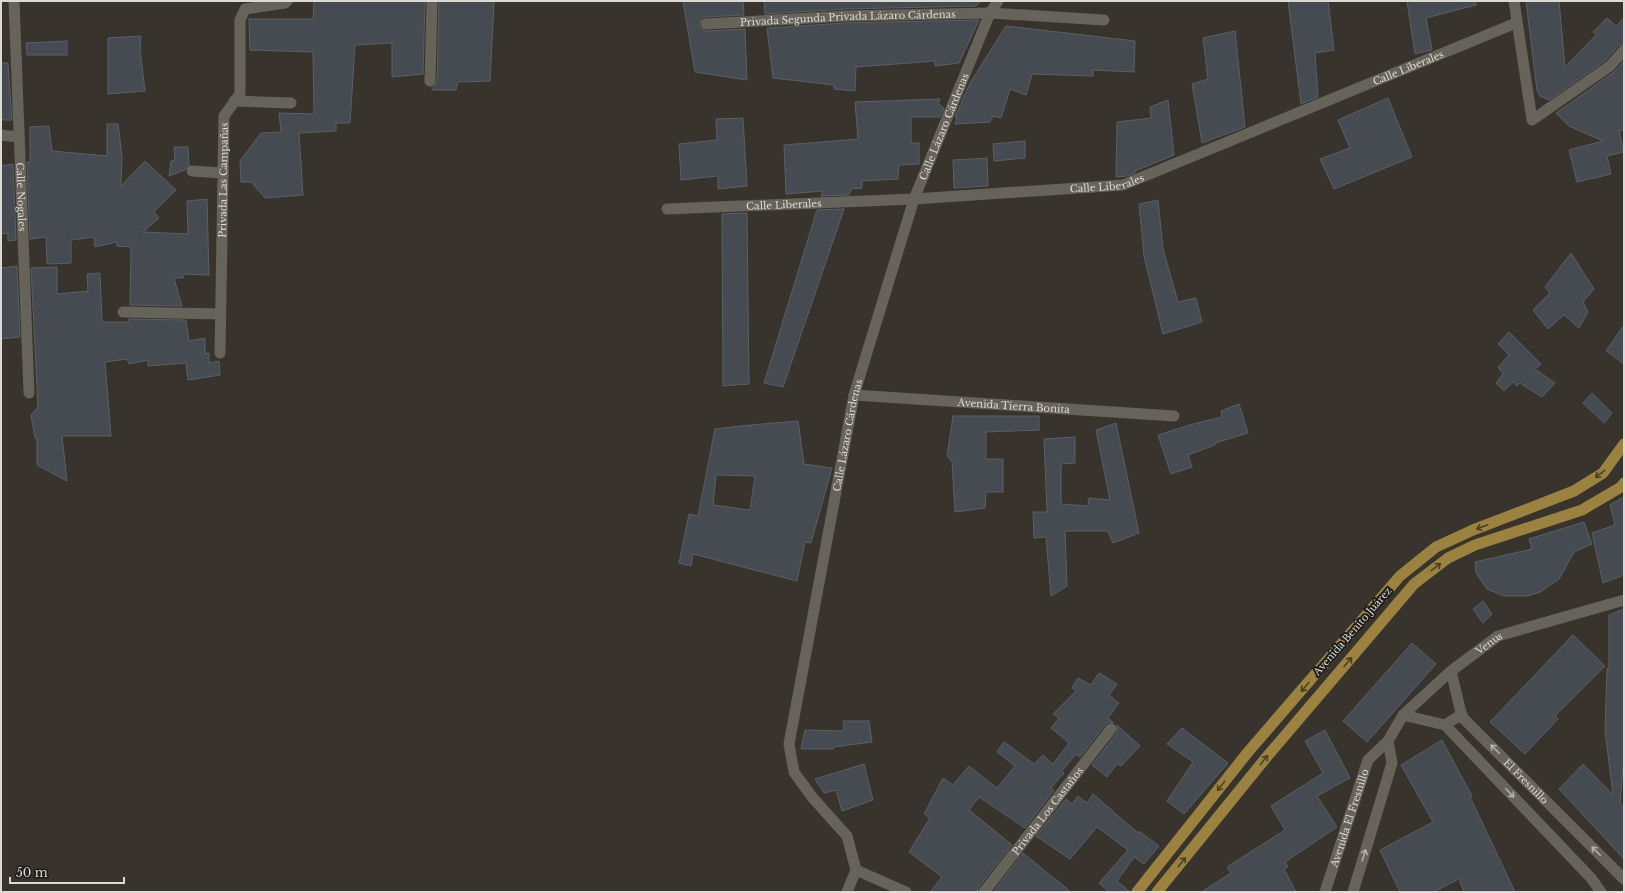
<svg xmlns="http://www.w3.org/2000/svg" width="1625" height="893" viewBox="0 0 1625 893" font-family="'Libre Baskerville',serif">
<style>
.building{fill:#464b52;stroke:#5a5f66;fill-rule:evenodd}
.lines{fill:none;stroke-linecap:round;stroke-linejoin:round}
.minor{stroke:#66635b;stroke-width:11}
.primary{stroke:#9b823f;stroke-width:11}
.oneway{stroke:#4a4026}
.oneway2{stroke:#b3b0aa}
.labels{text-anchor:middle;stroke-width:4;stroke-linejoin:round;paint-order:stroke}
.street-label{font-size:10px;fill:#dcdad5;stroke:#1e1c19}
</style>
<rect width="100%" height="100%" fill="#38342d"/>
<path class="building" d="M 314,1 L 425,1 L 423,74 L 392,77 L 392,43 L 355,45 L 350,123 L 336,123 L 336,131 L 299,133 L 303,195 L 265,198 L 251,182 L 241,182 L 240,161 L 261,133 L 281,132 L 279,113 L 314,114 L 313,52 L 250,50 L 249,19 L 313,19 Z
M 439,1 L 494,1 L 490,81 L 458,82 L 456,90 L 432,90 L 437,81 Z
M 683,1 L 743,1 L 744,15 L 705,17 L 702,18 L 699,24 L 700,28 L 706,31 L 745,29 L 747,80 L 695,72 Z
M 764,1 L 981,1 L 976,6 L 846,9 L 765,14 Z
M 1288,1 L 1328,1 L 1334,50 L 1315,53 L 1318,97 L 1301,104 Z
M 1407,1 L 1476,1 L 1476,5 L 1426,18 L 1432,50 L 1415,54 Z
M 1526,1 L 1559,1 L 1565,67 L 1596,35 L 1593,32 L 1607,18 L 1616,26 L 1624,18 L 1624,43 L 1619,45 L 1605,61 L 1549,100 L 1540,96 L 1537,90 Z
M 979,20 L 959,63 L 935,66 L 935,61 L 856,67 L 855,91 L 834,89 L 834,85 L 773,78 L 767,28 L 846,23 Z
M 1006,26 L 1135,41 L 1134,72 L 1093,70 L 1093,76 L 1032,74 L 1026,95 L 1010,89 L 1001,118 L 993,116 L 990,122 L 955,124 L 957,117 L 955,117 L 970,83 Z
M 1235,31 L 1245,127 L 1202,143 L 1192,84 L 1208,79 L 1203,38 Z
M 141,36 L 140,49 L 145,91 L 108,94 L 108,38 Z
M 67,41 L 67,55 L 27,55 L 26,43 Z
M 1624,61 L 1624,130 L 1619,131 L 1624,152 L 1607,156 L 1611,174 L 1577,182 L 1569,150 L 1603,141 L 1569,126 L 1556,113 L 1614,72 Z
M 1,63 L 8,63 L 12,120 L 1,120 Z
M 1388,98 L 1412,157 L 1334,189 L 1320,159 L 1350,148 L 1338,120 Z
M 940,99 L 938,104 L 944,108 L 940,117 L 911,117 L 911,143 L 919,143 L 919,164 L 899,165 L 898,179 L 862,181 L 862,188 L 851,189 L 849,195 L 821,196 L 823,191 L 786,194 L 784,145 L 858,139 L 855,102 Z
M 1168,100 L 1174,155 L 1135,171 L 1135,173 L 1127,176 L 1116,177 L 1117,122 L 1151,118 L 1150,107 Z
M 743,118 L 747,186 L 718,189 L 718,176 L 681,180 L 679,144 L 717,140 L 716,119 Z
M 107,124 L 118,124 L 122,157 L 121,186 L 145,161 L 176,190 L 154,212 L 159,218 L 143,232 L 188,234 L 187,201 L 207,199 L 209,275 L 184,274 L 183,278 L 174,278 L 182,306 L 130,305 L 131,247 L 117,246 L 117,242 L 95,247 L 94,237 L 71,240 L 71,263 L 47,264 L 46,237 L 30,239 L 27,162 L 30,162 L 30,127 L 49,126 L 52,151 L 107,156 Z
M 1025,141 L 1025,158 L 994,161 L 993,144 Z
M 174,147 L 188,147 L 189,165 L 185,170 L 169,176 L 171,161 L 175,160 Z
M 987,158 L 988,186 L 954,188 L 953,160 Z
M 13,164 L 16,240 L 8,241 L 8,233 L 1,234 L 1,166 Z
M 1158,200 L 1163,249 L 1178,302 L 1196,298 L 1202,322 L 1163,334 L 1144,256 L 1139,204 Z
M 844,209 L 783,387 L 764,383 L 817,210 Z
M 747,213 L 749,384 L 723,386 L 722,214 Z
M 1571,253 L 1594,289 L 1583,302 L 1588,312 L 1579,328 L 1564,315 L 1548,329 L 1533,310 L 1550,293 L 1545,287 Z
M 17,266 L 20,337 L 1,339 L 1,268 Z
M 57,267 L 57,294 L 88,291 L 87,274 L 100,273 L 102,322 L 129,322 L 129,319 L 186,320 L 189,341 L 205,338 L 205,354 L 209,353 L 209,363 L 219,361 L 220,375 L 188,380 L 186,363 L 148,366 L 148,360 L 129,364 L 127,359 L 105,362 L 111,436 L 62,436 L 67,481 L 37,465 L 37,438 L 35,438 L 31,415 L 38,407 L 31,268 Z
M 1624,325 L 1624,364 L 1606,351 Z
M 1509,332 L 1541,364 L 1535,369 L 1555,383 L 1542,397 L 1520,383 L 1517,386 L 1513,382 L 1504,391 L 1496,383 L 1503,374 L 1498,367 L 1509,355 L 1498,344 Z
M 1592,393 L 1612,413 L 1604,423 L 1583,403 Z
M 1239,404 L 1248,433 L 1215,443 L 1215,445 L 1188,455 L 1192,467 L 1171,474 L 1158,435 L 1193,424 L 1222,417 L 1221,411 Z
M 953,416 L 1039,416 L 1039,430 L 986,432 L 986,459 L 1003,459 L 1003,492 L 986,492 L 985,508 L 955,512 L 952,461 L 947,456 Z
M 798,421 L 804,464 L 832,468 L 811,543 L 805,542 L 797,581 L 693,554 L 691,566 L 679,563 L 689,514 L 698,516 L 715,429 L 750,425 L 750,427 L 751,425 ZM 716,475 L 755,476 L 750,510 L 713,505 Z
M 1116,423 L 1139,533 L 1113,543 L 1108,531 L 1065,531 L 1067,586 L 1051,596 L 1046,537 L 1034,538 L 1033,512 L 1047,512 L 1044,439 L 1075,437 L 1075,463 L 1061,464 L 1061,504 L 1088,506 L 1089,498 L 1110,500 L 1096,430 Z
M 1624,497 L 1624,575 L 1603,583 L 1592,533 L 1615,525 L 1610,505 Z
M 1584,522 L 1592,544 L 1574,552 L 1559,579 L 1540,592 L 1528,596 L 1504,596 L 1487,589 L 1476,573 L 1475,562 L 1532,549 L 1529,539 Z
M 1483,601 L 1492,614 L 1483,623 L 1473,609 Z
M 1624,609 L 1624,757 L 1620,803 L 1624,807 L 1624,859 L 1559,789 L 1583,764 L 1613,795 L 1605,731 L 1607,668 L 1609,670 L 1609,615 Z
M 1573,635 L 1605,666 L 1555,716 L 1558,719 L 1525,754 L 1490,722 Z
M 1412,643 L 1436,664 L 1367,742 L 1343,721 Z
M 1099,673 L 1117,684 L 1109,695 L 1119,703 L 1108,718 L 1114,723 L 1109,722 L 1106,724 L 1080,757 L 1076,754 L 1062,771 L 1064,773 L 1051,788 L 1054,790 L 1025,828 L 979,797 L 969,810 L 1012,845 L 978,888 L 977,892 L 930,892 L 942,877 L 909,852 L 930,818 L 924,814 L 943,778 L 953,785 L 969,766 L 997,788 L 1015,766 L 997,752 L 1004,742 L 1034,764 L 1043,755 L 1053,764 L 1069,743 L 1051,728 L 1059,718 L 1053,714 L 1076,691 L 1072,688 L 1078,678 L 1091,685 Z
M 843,721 L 869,721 L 872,742 L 834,747 L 833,749 L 801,749 L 805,730 L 844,731 Z
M 1117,725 L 1140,746 L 1121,766 L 1117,764 L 1107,777 L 1092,765 L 1117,733 Z
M 1182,728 L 1228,763 L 1184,814 L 1167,801 L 1193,762 L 1167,744 Z
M 1325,730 L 1350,778 L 1317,796 L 1337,827 L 1285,862 L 1288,867 L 1284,869 L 1296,892 L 1201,892 L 1231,873 L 1227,867 L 1285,830 L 1271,806 L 1323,773 L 1305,741 Z
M 1442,740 L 1472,796 L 1470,797 L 1515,892 L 1464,892 L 1459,879 L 1433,892 L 1400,892 L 1380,850 L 1433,822 L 1401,765 Z
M 864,764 L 873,800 L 842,811 L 836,790 L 824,793 L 815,779 Z
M 1093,794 L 1138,833 L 1139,831 L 1159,846 L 1144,864 L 1134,857 L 1117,881 L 1130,892 L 1109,892 L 1099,883 L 1128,850 L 1097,827 L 1070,859 L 1036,836 L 1066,799 L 1072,804 L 1078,796 L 1087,803 Z
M 1023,853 L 1071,892 L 993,892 Z"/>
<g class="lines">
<g class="minor">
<path id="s1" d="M 14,1 L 29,393"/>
<path d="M 1514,1 L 1532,120 L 1610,66 L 1624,50"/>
<path id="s2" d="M 706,24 L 846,16 L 990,13 L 1104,20"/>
<path d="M 430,81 L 432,1"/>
<path d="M 234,101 L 291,103"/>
<path d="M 1,135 L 18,137"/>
<path d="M 192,171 L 223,173"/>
<path id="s3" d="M 667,209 L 914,199 L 1123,185 L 1516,23"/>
<path d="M 123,312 L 220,314"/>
<path id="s4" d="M 220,353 L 224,116 L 240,94 L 240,20 L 245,9 L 285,3 L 287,1"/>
<path id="s5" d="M 854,395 L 1174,416"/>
<path id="s6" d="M 1451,671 L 1462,717 L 1624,879"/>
<path d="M 1403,715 L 1445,725 L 1591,878 L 1601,892"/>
<path d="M 1445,725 L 1462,714"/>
<path id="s7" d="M 856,870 L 847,836 L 812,797 L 794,772 L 789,744 L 854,395 L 914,199 L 990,13 L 998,1"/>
<path d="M 856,870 L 906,892"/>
<path d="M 847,892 L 856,870"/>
<path id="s8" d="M 984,892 L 1111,729"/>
<path id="s9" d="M 1325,892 L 1368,760 L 1388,741 L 1403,715 L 1451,671 L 1498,636 L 1624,600"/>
<path d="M 1353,892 L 1392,763 L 1388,741"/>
</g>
<path class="primary" d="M 1137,892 L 1248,752 L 1400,576 L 1436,547 L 1473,530 L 1574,491 L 1603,473 L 1624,444
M 1157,892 L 1265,759 L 1414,584 L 1448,558 L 1475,545 L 1582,510 L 1621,487 L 1624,483"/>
</g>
<defs><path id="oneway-shaft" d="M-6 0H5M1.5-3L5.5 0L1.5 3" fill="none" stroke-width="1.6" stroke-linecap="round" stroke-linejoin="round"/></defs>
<g class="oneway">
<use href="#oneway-shaft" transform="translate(1600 474) rotate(143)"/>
<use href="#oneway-shaft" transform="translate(1482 527) rotate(159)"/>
<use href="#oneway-shaft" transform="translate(1436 567) rotate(-38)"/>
<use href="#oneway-shaft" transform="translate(1348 662) rotate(-49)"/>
<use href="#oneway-shaft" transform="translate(1305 687) rotate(131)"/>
<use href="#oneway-shaft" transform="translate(1264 760) rotate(-51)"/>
<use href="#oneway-shaft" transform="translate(1221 786) rotate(128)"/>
<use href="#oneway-shaft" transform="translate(1182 862) rotate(-51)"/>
</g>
<g class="oneway2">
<use href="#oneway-shaft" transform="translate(1495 749) rotate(-135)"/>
<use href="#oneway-shaft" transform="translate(1510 793) rotate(46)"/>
<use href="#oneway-shaft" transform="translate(1596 851) rotate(-135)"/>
<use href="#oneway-shaft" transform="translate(1364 855) rotate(-73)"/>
</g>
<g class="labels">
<g class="street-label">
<text dy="4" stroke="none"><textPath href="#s2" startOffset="142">Privada Segunda Privada Lázaro Cárdenas</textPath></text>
<text dy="4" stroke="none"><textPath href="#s3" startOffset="765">Calle Liberales</textPath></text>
<text dy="4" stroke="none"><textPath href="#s7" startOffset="785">Calle Lázaro Cárdenas</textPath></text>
<text dy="4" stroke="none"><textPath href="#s4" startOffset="173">Privada Las Campañas</textPath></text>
<text dy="4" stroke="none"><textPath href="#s3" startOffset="441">Calle Liberales</textPath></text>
<text dy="4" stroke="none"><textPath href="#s1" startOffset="196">Calle Nogales</textPath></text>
<text dy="4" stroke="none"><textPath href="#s3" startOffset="117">Calle Liberales</textPath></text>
<text dy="4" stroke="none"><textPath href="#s5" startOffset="160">Avenida Tierra Bonita</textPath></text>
<text dy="4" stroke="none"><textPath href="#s7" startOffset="461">Calle Lázaro Cárdenas</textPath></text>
<text transform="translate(1352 631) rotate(-49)" y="4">Avenida Benito Juárez</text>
<text dy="4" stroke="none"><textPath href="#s9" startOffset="309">Venus</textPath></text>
<text dy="4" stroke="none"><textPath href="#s6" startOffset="138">El Fresnillo</textPath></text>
<text dy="4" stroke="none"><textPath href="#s8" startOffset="103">Privada Los Castaños</textPath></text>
<text dy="4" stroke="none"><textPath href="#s9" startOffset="78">Avenida El Fresnillo</textPath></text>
</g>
</g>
<rect width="1625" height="893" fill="none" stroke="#dcdad5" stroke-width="4"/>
<path d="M10 877v6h114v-6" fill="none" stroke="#dcdad5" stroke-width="2"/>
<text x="16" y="877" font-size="12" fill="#dcdad5" stroke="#1e1c19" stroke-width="3" paint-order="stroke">50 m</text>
</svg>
